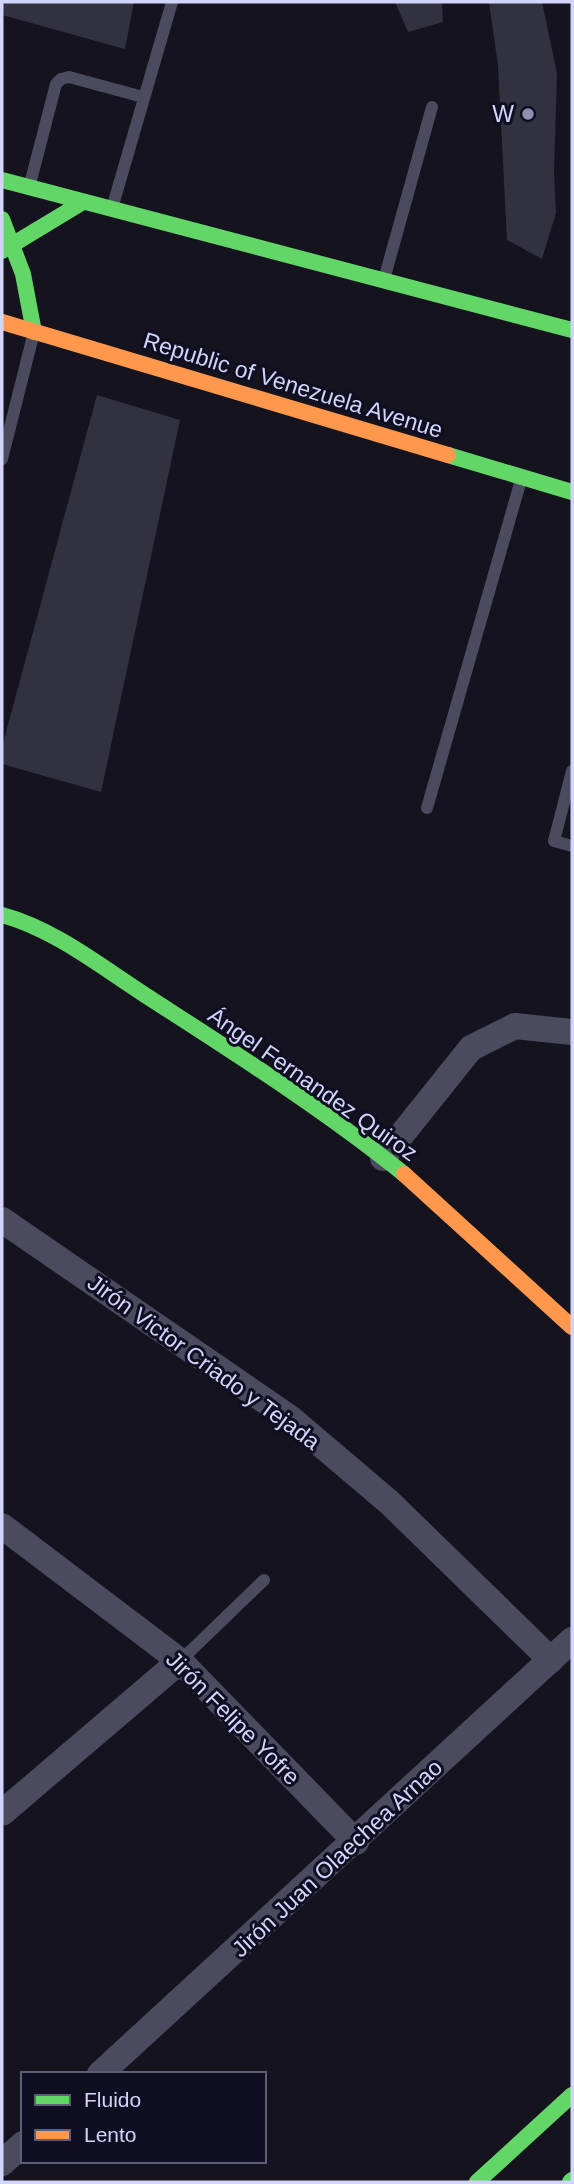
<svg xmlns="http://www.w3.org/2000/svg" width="574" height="2184" viewBox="0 0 574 2184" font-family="Arial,sans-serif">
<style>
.building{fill:#323140}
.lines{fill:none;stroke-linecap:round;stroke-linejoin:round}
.lane{stroke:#4a4b5e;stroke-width:12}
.street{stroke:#4a4b5e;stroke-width:26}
.fast{stroke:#63d668;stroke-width:16}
.slow{stroke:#ff974d;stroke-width:16}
.poi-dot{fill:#9090ae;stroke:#100f22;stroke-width:2.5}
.labels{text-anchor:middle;stroke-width:6;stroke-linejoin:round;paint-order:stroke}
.poi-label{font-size:23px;fill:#d3d4fc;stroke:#100f22;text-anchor:end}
.street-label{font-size:23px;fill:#d3d4fc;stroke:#100f22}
</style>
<rect width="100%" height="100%" fill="#14131e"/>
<path class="building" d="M 2,2 L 134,2 L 125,49 L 2,15 Z
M 395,2 L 442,2 L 443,22 L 408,32 Z
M 489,2 L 542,2 L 557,73 L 554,172 L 556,213 L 542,259 L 507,240 L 498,66 Z
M 97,395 L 180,420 L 101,792 L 2,764 L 2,747 Z"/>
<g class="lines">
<path class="lane" d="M 30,184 L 56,84 L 61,79 L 69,77 L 143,97
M 113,205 L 172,2
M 385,276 L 432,107
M 2,459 L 33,336
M 572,771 L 554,841 L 572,846
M 427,808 L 521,480
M 180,1661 L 264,1580"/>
<path class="street" d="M 383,1158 L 471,1048 L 515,1026 L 572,1032
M 2,1220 L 290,1418 L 390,1503 L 551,1660
M 2,1526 L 180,1661 L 356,1842
M 2,1813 L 180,1661
M 100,2074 L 572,1640
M 2,2163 L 23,2144"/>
<path class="fast" d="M 2,180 L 572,330
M 2,219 L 23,274 L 34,332
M 2,251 L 83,202
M 448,455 L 572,492
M 2,915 C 54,929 100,966 145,995 C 233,1052 322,1108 404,1174
M 477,2182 L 572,2095
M 570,2182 L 572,2180"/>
<path class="slow" d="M 2,322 L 448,455
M 404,1174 L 572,1327"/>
</g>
<circle class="poi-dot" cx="528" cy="114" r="7"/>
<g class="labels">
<g class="poi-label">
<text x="514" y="122">W</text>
</g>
<g class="street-label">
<text transform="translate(293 385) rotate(17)" y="8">Republic of Venezuela Avenue</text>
<text transform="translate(313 1084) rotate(35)" y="8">Ángel Fernandez Quiroz</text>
<text transform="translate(204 1362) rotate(36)" y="8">Jirón Victor Criado y Tejada</text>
<text transform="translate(233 1718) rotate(45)" y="8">Jirón Felipe Yofre</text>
<text transform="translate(337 1858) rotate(-43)" y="8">Jirón Juan Olaechea Arnao</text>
</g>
</g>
<rect width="574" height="2184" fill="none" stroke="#d3d4fc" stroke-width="7"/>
<rect x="21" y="2072" width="245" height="91" fill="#100f22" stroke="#5e5e79" stroke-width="2"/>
<rect x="35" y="2095" width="35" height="10" fill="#63d668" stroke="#5e5e79" stroke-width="2"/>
<text x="84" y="2107" font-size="21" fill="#d3d4fc">Fluido</text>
<rect x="35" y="2130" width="35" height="10" fill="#ff974d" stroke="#5e5e79" stroke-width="2"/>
<text x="84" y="2142" font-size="21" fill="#d3d4fc">Lento</text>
</svg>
